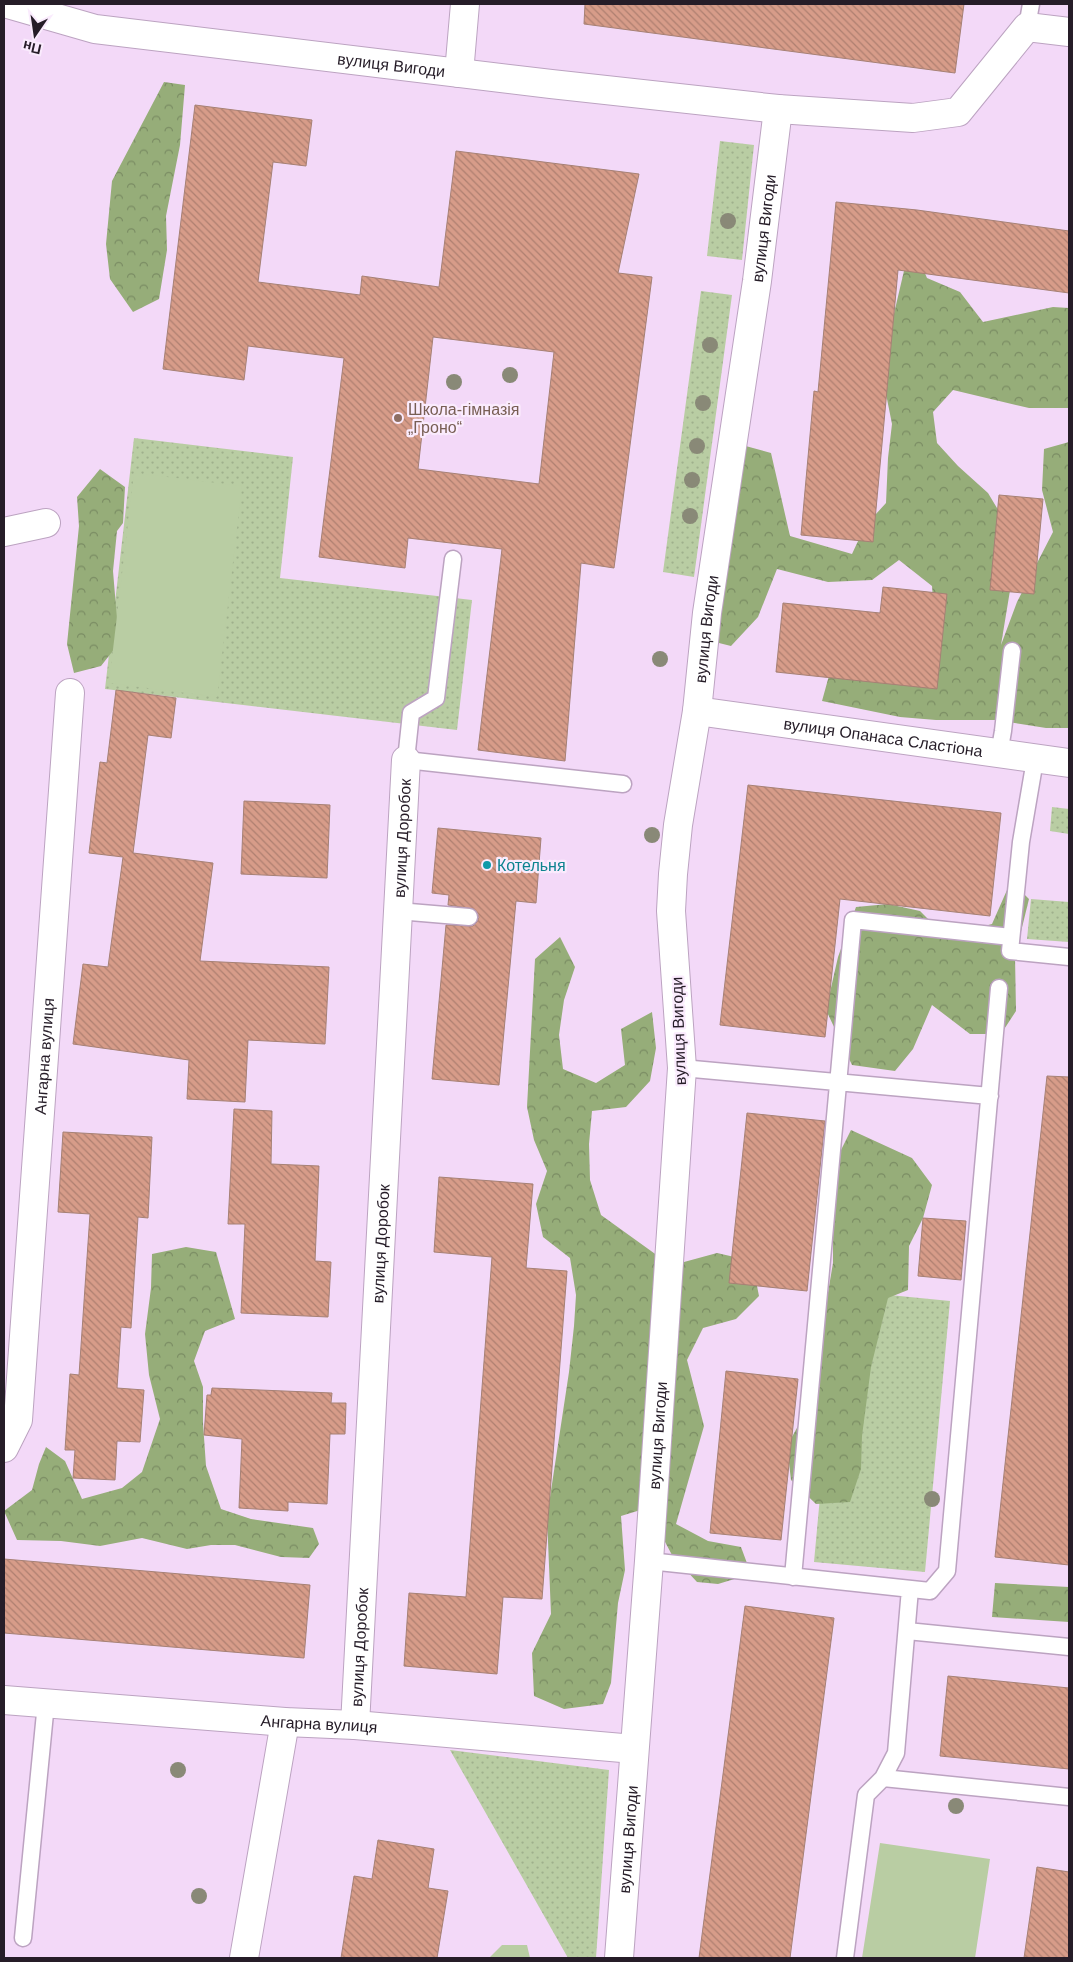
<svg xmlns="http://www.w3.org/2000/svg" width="1073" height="1962" viewBox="0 0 1073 1962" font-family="Helvetica,sans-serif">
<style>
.grass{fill:url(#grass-dots)}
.forest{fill:url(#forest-crowns)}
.garden{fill:#b9cda3}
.building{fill:url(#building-back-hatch);stroke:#a68175;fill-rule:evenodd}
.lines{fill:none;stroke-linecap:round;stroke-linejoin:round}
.lane-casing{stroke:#bca3c1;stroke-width:19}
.street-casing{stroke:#bca3c1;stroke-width:30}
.lane{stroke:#fff;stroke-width:16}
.street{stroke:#fff;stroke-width:28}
.tree{fill:#898977}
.education-dot{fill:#8d6e63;stroke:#faebfd;stroke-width:2}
.culture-dot{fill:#0f9aa8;stroke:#faebfd;stroke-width:2}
.labels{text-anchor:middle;stroke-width:4.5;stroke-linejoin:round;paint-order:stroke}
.street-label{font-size:16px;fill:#261d28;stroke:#faebfd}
.education-label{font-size:16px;fill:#785e54;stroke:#faebfd;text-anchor:start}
.culture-label{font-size:16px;fill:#0d838f;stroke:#faebfd;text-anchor:start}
</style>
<defs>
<pattern id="grass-dots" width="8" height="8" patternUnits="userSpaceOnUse" patternTransform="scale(1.25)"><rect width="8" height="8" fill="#b9cda3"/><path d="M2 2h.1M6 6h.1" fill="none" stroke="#9fb08c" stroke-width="1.8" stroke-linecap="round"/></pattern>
<pattern id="forest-crowns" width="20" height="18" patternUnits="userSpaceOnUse" patternTransform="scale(1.25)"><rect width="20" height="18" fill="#96ad79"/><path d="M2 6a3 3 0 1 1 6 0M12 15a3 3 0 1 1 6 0" fill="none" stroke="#7a8c63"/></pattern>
<pattern id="building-back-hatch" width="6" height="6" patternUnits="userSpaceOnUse" patternTransform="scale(1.25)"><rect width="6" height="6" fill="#d79c89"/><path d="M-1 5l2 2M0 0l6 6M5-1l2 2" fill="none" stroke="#ae7f70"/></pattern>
</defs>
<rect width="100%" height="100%" fill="#f3d9f8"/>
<path class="grass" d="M 720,141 L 754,145 L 742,260 L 707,256 Z
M 701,291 L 732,295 L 694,577 L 663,572 Z
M 134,438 L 293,457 L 280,578 L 472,600 L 457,730 L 105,689 Z
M 1052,807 L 1069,809 L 1069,834 L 1050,831 Z
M 1031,899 L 1069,902 L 1069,942 L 1027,939 Z
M 839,1290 L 950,1301 L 925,1572 L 814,1562 Z
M 450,1750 L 609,1770 L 596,1958 L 568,1958 Z"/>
<path class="forest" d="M 164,82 L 185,85 L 180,145 L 166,216 L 167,250 L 159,299 L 133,312 L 110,279 L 106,244 L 112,181 Z
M 911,241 L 927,278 L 960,292 L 983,322 L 1053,307 L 1069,308 L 1069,408 L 1029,408 L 953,390 L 933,412 L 937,443 L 958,466 L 988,493 L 1003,518 L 1016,554 L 1001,645 L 1017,602 L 1053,532 L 1042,490 L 1044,449 L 1069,442 L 1069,728 L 1046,728 L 995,720 L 936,720 L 900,717 L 822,701 L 830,672 L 936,640 L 932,586 L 899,560 L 872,580 L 828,582 L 777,569 L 758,617 L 731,646 L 719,643 L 711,574 L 731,442 L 771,453 L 790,536 L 852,554 L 865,526 L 886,503 L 888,458 L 892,424 L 881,369 Z
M 100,469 L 125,487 L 123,523 L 117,531 L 113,571 L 119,643 L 101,666 L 74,673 L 67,644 L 79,526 L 77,497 Z
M 1011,881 L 1029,899 L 1015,956 L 1016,1011 L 1001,1034 L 970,1034 L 932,1005 L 913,1049 L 895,1071 L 852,1065 L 826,1010 L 838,957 L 856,907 L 888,904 L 920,911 L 945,936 L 992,924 Z
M 560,937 L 575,967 L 564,1000 L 559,1035 L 563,1069 L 596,1083 L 625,1065 L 621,1029 L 652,1012 L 656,1048 L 650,1081 L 626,1107 L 592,1111 L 589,1144 L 590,1180 L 601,1215 L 658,1256 L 684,1262 L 717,1253 L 752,1261 L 759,1296 L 736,1319 L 703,1328 L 687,1360 L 704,1426 L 676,1524 L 708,1541 L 741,1547 L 751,1574 L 718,1584 L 697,1582 L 672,1555 L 647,1508 L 621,1516 L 625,1570 L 618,1603 L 611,1683 L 603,1704 L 564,1709 L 534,1696 L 532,1653 L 551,1614 L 547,1517 L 569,1372 L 574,1326 L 576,1295 L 570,1258 L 543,1237 L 536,1204 L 547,1171 L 534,1140 L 527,1107 L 535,959 Z
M 851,1130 L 912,1158 L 932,1185 L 923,1218 L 909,1246 L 908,1290 L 888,1298 L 871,1367 L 862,1436 L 861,1469 L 850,1502 L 816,1504 L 791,1480 L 787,1446 L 820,1386 L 819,1346 L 833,1263 L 833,1194 L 836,1160 Z
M 186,1247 L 216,1252 L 235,1319 L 205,1331 L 194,1361 L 203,1387 L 203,1423 L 206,1466 L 221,1509 L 251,1519 L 313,1528 L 319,1544 L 309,1558 L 281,1557 L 235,1545 L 211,1545 L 187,1549 L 142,1538 L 100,1546 L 61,1541 L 17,1540 L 4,1511 L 32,1490 L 39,1464 L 46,1447 L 65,1461 L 82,1499 L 122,1488 L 142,1472 L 160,1419 L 149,1375 L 145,1334 L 151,1288 L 152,1254 Z
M 995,1583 L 1069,1587 L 1069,1622 L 992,1617 Z"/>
<path class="garden" d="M 134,473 L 242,486 L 217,697 L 109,683 Z
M 880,1843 L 990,1859 L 975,1958 L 862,1958 Z
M 502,1945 L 527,1945 L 530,1958 L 489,1958 Z"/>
<path class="building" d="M 585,4 L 964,4 L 955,73 L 584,24 Z
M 195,105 L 312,120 L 306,166 L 273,162 L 258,282 L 360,295 L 362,276 L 439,287 L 456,151 L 639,174 L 618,273 L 652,277 L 614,568 L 581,563 L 565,761 L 478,750 L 502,549 L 408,538 L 405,568 L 319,557 L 344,358 L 248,346 L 244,380 L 163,369 ZM 433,337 L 554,352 L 539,484 L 418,469 Z
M 836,202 L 917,210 L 1069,231 L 1069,293 L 898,270 L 873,542 L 801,535 L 814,391 L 818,392 Z
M 999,495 L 1043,499 L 1034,594 L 990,590 Z
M 883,587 L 947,594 L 937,689 L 776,672 L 783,603 L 880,613 Z
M 116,690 L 176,698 L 171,738 L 148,735 L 133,853 L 213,863 L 200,961 L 329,967 L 325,1044 L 248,1040 L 245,1102 L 187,1099 L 189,1060 L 73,1044 L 83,964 L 108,967 L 123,857 L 89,853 L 100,762 L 107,763 Z
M 748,785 L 1001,813 L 990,916 L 840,899 L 825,1037 L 720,1025 Z
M 244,801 L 330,805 L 327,878 L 241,874 Z
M 438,828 L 541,838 L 536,903 L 516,901 L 499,1085 L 432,1079 L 446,925 L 473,926 L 477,922 L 479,917 L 474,909 L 448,905 L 449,895 L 432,893 Z
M 1047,1076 L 1069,1077 L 1069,1565 L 995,1557 Z
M 234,1109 L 272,1111 L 271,1164 L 319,1166 L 315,1261 L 331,1262 L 328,1317 L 241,1313 L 245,1224 L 228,1224 Z
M 747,1113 L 825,1121 L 807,1291 L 729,1283 Z
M 63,1132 L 152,1137 L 148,1218 L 138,1217 L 131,1328 L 121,1327 L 117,1388 L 144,1390 L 140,1442 L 117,1441 L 115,1480 L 73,1478 L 75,1450 L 65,1450 L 70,1374 L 79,1375 L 90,1214 L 58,1212 Z
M 439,1177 L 533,1184 L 526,1268 L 567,1271 L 542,1599 L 503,1597 L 497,1674 L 404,1666 L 409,1593 L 466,1597 L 492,1257 L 434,1252 Z
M 923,1218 L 966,1221 L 961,1280 L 918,1276 Z
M 726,1371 L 798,1379 L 781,1540 L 710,1533 Z
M 212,1388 L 332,1393 L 331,1403 L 346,1403 L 345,1434 L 330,1434 L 327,1504 L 288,1502 L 288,1511 L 239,1508 L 242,1439 L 204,1435 L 207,1395 L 211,1395 Z
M 4,1559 L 310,1585 L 304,1658 L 4,1633 Z
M 745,1606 L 834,1618 L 790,1958 L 699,1958 Z
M 948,1676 L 1069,1688 L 1069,1769 L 940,1756 Z
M 378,1840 L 434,1849 L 428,1888 L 448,1891 L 437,1958 L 341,1958 L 354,1876 L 372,1879 Z
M 1037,1867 L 1069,1872 L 1069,1958 L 1024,1958 Z"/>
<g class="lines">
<g class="lane-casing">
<path id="lane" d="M 1027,27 L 1031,4
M 453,559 L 436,698 L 411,713 L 406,760 L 623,784
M 999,754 L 1003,731 L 1012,651
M 1035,760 L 1021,842 L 1010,951 L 1069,957
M 398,911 L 469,917
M 682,1068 L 990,1096
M 649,1561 L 930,1591 L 947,1571 L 999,988
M 793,1577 L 853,920 L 1011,937
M 907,1631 L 1069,1647
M 883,1778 L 1069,1797
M 23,1938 L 46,1703
M 845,1958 L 866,1795 L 883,1778 L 896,1753 L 910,1589"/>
</g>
<g class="street-casing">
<g id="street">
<path id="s1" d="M 8,4 L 95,29 L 551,84 L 778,109 L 913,118 L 958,112 L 1027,27 L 1069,32"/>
<path d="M 459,73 L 465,4"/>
<path d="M 4,532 L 46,523"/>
<path id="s2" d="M 697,711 L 1069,763"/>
<path id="s3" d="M 4,1448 L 18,1420 L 70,693"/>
<path id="s4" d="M 4,1700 L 285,1722 L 355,1725 L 634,1749"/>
<path id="s5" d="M 355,1725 L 406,760"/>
<path d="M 244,1958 L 285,1722"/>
<path id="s6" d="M 619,1958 L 649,1561 L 682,1068 L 671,911 L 673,874 L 678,825 L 697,711 L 707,613 L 757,281 L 778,109"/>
</g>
</g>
<use href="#lane" class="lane"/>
<use href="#street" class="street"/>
</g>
<g class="tree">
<circle cx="728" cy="221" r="8"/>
<circle cx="710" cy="345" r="8"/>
<circle cx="510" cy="375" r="8"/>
<circle cx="454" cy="382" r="8"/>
<circle cx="703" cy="403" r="8"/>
<circle cx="697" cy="446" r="8"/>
<circle cx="692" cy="480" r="8"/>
<circle cx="690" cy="516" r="8"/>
<circle cx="660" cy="659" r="8"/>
<circle cx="652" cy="835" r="8"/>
<circle cx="932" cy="1499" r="8"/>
<circle cx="178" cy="1770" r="8"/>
<circle cx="956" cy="1806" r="8"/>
<circle cx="199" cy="1896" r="8"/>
</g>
<circle class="education-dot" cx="398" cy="418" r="5"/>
<circle class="culture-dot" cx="487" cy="865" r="5"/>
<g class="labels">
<g class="street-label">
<text dy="6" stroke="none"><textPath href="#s1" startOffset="389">вулиця Вигоди</textPath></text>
<text dy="6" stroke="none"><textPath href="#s6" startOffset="1739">вулиця Вигоди</textPath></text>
<text dy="6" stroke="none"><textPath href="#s6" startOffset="1334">вулиця Вигоди</textPath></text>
<text dy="6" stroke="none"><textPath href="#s2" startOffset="188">вулиця Опанаса Сластіона</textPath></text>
<text dy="6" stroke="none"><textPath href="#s5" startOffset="888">вулиця Доробок</textPath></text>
<text transform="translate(678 1031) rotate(-92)" y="6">вулиця Вигоди</text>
<text dy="6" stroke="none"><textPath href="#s3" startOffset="396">Ангарна вулиця</textPath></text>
<text dy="6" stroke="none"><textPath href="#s5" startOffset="482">вулиця Доробок</textPath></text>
<text dy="6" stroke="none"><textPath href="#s6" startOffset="524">вулиця Вигоди</textPath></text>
<text dy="6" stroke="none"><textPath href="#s5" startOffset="78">вулиця Доробок</textPath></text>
<text dy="6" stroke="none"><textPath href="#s4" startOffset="316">Ангарна вулиця</textPath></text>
<text dy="6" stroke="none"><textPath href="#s6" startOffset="119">вулиця Вигоди</textPath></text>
</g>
<g class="education-label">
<text x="408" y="415">Школа-гімназія<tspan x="408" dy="18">„Гроно“</tspan></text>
</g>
<g class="culture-label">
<text x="497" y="871">Котельня</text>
</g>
</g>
<rect width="1073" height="1962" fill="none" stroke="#261d28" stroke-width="10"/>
<g transform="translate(35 35) rotate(193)" stroke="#faebfd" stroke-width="4" paint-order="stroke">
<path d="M0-4L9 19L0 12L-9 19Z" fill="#261d28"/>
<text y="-8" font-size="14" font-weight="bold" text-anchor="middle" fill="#261d28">Пн</text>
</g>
</svg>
